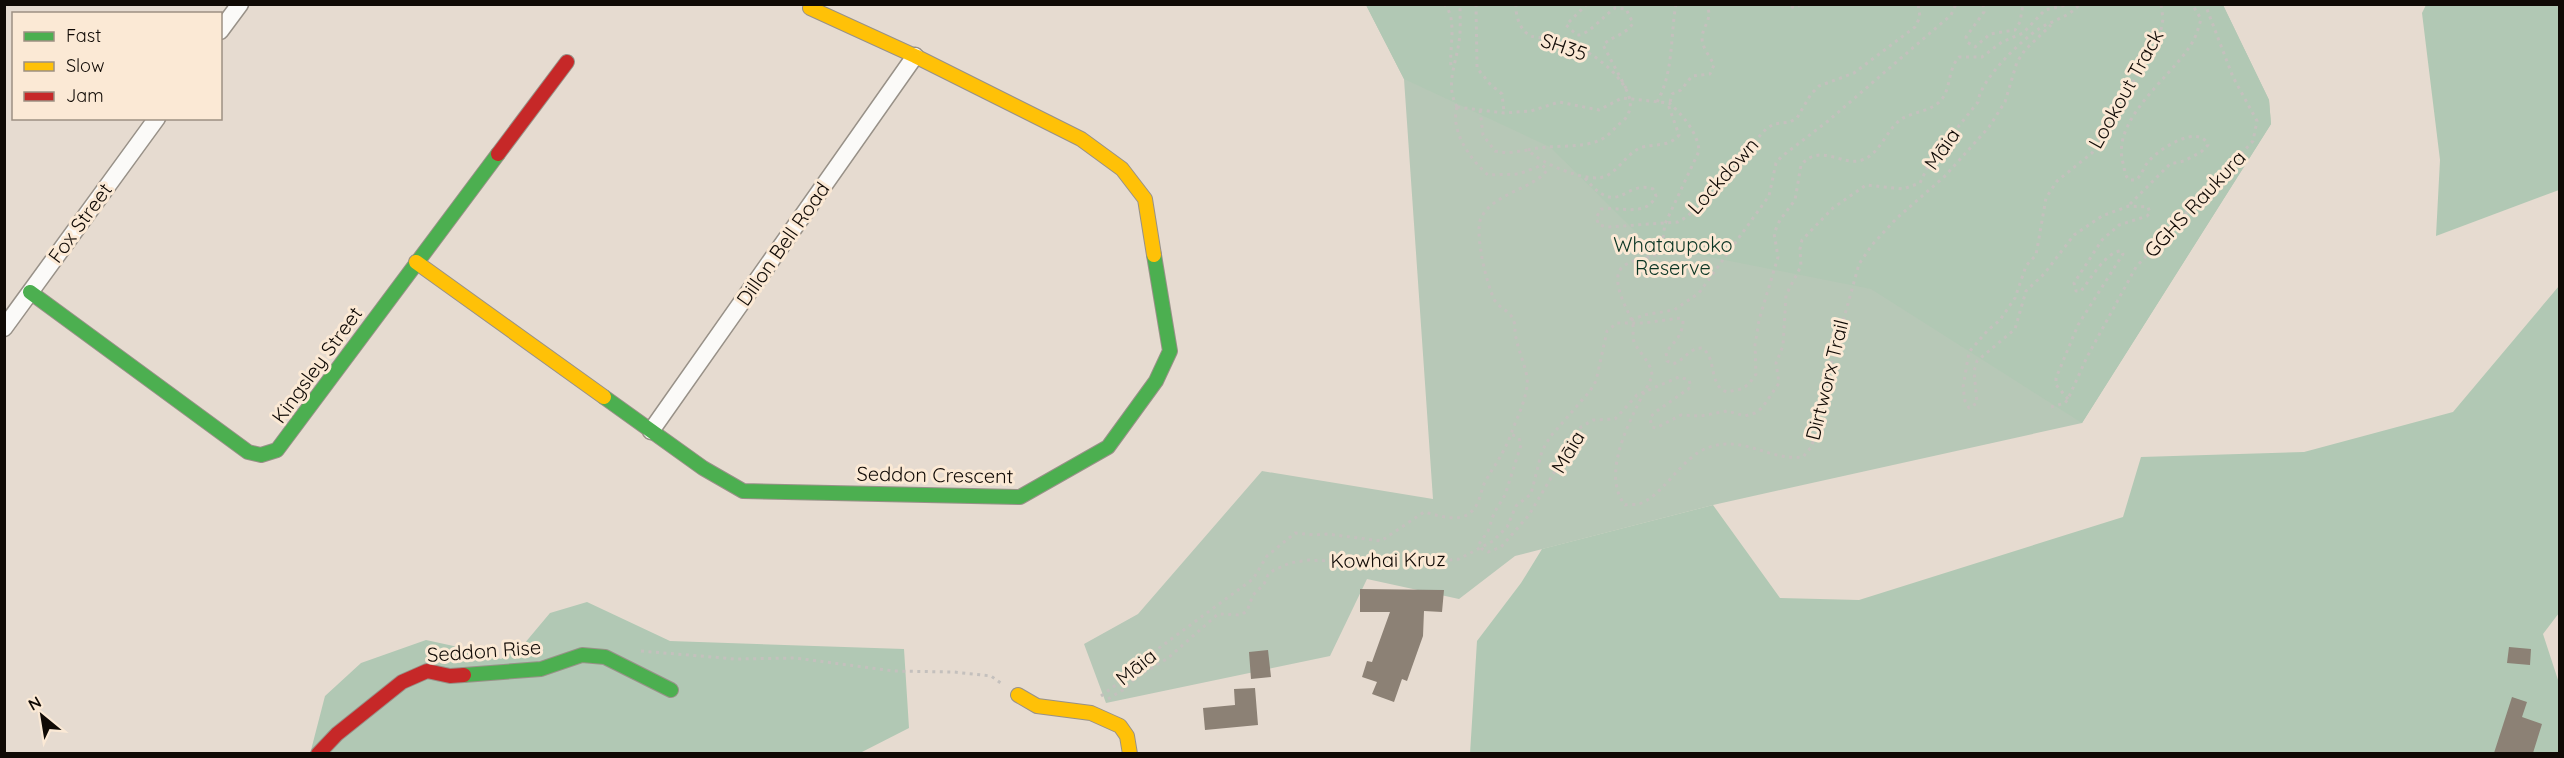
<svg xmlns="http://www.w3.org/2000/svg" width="2564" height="758" viewBox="0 0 2564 758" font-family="Quicksand,sans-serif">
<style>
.green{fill:#b7c8b7}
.forest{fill:#b1c8b4}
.building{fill:#8c8175}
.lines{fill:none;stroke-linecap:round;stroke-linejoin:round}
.street-casing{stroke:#989188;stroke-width:19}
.fast-casing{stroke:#989188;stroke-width:16}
.slow-casing{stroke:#989188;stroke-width:16}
.jam-casing{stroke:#989188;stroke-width:16}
.path{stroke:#c4c0bd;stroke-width:3;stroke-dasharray:3 4.5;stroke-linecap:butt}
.street{stroke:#fbfaf8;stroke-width:16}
.fast{stroke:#4caf50;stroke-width:14}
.slow{stroke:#ffc107;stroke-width:14}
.jam{stroke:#c62828;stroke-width:14}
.labels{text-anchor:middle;stroke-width:6;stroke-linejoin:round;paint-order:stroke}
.street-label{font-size:20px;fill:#100a05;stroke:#fbe9d5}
.park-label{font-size:20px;fill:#0a3524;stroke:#fbe9d5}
</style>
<rect width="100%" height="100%" fill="#e6dbd0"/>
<path class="green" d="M 1366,5 L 2223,5 L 2269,100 L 2271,124 L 2082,423 L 1713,505 L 1515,556 L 1459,599 L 1367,579 L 1330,656 L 1106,703 L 1084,644 L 1138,614 L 1262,471 L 1433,499 L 1404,79 Z"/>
<path class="forest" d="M 1366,5 L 2223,5 L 2269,100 L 2271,124 L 2082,423 L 1871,289 L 1649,245 L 1550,147 L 1404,79 Z
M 2426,5 L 2560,5 L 2559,190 L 2436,236 L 2440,160 L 2422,13 Z
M 2559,286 L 2559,613 L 2543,634 L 2559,683 L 2559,753 L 1470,754 L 1477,641 L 1521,583 L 1542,549 L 1713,505 L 1780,598 L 1859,600 L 2123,517 L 2141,457 L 2304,452 L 2453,412 Z
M 587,602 L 670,641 L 904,649 L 909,728 L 860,753 L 310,754 L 325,696 L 361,663 L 426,640 L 472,650 L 501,659 L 524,644 L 550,613 Z"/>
<path class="building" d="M 1360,589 L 1444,590 L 1442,612 L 1424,611 L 1423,636 L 1407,681 L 1402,679 L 1394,702 L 1372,694 L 1377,682 L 1362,677 L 1367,661 L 1372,662 L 1390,612 L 1360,612 Z
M 2509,647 L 2531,649 L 2530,665 L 2507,663 Z
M 1268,650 L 1271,677 L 1251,679 L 1249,652 Z
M 1255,688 L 1258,725 L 1205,730 L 1203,708 L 1235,705 L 1234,689 Z
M 2512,697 L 2527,702 L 2522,717 L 2542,724 L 2533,753 L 2494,753 Z"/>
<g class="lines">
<g class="street-casing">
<path id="street" d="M 220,31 L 240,4
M 4,328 L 157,118
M 651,431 L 915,56"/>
</g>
<g class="fast-casing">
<path id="fast" d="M 30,292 L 248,452 L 261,455 L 277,450 L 498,154
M 604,397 L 703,468 L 743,491 L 1020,497 L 1108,447 L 1156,381 L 1170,351 L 1154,255
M 464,675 L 541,669 L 582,655 L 605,657 L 671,690"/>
</g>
<g class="slow-casing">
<path id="slow" d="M 810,8 L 915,56 L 1081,139 L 1122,169 L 1145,199 L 1154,255
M 416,262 L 604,397
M 1018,695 L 1037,706 L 1091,713 L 1120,726 L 1127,736 L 1130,754"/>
</g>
<g class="jam-casing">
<path id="jam" d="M 498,154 L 567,62
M 318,754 L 337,734 L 402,682 L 427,671 L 450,676 L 464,675"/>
</g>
<path class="path" d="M 1444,4 C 1458,18 1449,48 1451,66
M 1476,4 L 1477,68 L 1490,84 L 1502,94 L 1504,112
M 1516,4 C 1515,15 1520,31 1531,36 C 1536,38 1543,37 1549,39 C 1561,41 1572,45 1583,50 C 1602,59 1642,92 1627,116 C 1625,120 1620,123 1617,126 C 1612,131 1607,137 1600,140 C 1582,149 1549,144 1528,150
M 1587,4 L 1566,25 L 1577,35 C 1588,36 1604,15 1615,8 L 1626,9 L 1633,23 C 1626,35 1612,36 1603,45 L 1628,92
M 1760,4 L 1776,4
M 1784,4 L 1795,8 L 1801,4
M 1983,4 L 1984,12 L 1966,37 L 1967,42 L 1975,47 L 1990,34 L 2015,30 L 2020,22 L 2023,4
M 1657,102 C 1674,72 1670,37 1676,4
M 1457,107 L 1504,113 L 1531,111 L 1559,102 L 1599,110 L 1622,98 L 1669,103 C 1682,114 1698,133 1699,151 L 1665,224 L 1661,252 C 1650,259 1636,258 1625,265 C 1607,276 1627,308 1632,321 C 1635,329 1631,337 1635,344 C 1642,356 1652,364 1652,377 C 1636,409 1598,471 1625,505 C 1629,504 1635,505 1639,504 C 1662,497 1682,457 1707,448 C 1743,434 1768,461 1803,457 L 1812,446 L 1827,379 L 1859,264 L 1872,245 L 1897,218 L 1945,176 L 1989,127 L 2005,102 L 2017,62 L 2025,50 L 2051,25
M 1457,107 C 1450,131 1470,159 1488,175 L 1519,174 L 1542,165 L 1547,170 C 1534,189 1493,193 1481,218 C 1474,233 1487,285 1494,299 C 1498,308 1509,310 1513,319 C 1515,323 1515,328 1515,332 C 1517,348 1524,361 1527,377 C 1529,395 1517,417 1511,434
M 1457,107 C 1445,85 1456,64 1459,42 C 1461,30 1460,17 1460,4
M 1480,110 L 1483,135 L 1495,151 L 1507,153 L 1528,150 C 1540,163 1592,186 1608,175 C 1620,168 1627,154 1640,148 C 1654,143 1668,148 1679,135 L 1669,107 L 1672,94 L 1681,90 L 1692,76 L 1710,74 L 1714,65 C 1710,56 1702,48 1702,38 C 1703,24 1714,19 1706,4
M 1585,178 C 1619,220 1624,179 1653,189 L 1656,196 C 1646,218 1619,206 1601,209 L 1596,218 L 1599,225 L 1608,227 L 1678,222 L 1688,216 L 1766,129 L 1774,124 L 1790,122 L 1797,118 L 1811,94 L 1819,86 L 1854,73 L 1915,27 L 1920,17 L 1918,4
M 2130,204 L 2170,164 L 2184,161 L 2201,152 L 2208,145 C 2199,123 2159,149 2149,161 C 2143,167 2143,174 2136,180 L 2129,180 C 2124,174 2125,170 2123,163 C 2111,121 2167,80 2188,49 C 2195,40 2198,30 2201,19 L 2192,4
M 1631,320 L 1644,315 L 1674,310 L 1699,293 L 1769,196 L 1776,163 L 1781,157 L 1828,121 L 1951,15 L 1956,4
M 2068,399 L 2056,385 L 2056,378 L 2078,325 L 2123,254 L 2122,251 C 2107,250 2090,280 2081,291 L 2076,291 L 2074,283 L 2102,240 L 2119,225 L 2147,216 L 2150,213 L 2148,207 L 2129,206 L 2102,216 L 2074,235 L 2044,274 L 2026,291 L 2015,329 L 1977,361 L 1974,371 L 1977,403 L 1969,408 L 1965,401 L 1963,387 L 1969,352 L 1988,330 L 2000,320 L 2015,298 L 2026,266 L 2036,255 L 2046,198 L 2057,181 L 2092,153 L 2160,35 L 2163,19 L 2161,4
M 2051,407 L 2065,403 L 2068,399 L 2087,357 L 2136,267 L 2253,141 L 2257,121 L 2233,77 L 2205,4
M 641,651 L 735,659 L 795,658 L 894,671 L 954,672 L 991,676 L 1002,684
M 1101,696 L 1145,663 L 1155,651 L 1253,579 L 1267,556 L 1295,533 L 1314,535 L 1328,534 L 1381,541 L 1424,512 C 1445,517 1467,526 1478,502 C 1481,495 1482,487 1486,480 C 1496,463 1504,453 1511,434 L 1519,438 L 1521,445 L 1505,495 L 1494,513 L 1488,531 L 1479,544 L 1482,549 L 1488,552 L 1501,547 L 1529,515 L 1581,427 L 1593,420 L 1615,419 L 1637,395 L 1679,377 L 1689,380 L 1691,387 L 1654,413 L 1650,418 L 1652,427 L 1656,428 L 1681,415 L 1701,416 L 1727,411 L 1745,416 L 1755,413 L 1762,408 L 1779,383 L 1776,363 L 1783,346 L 1786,295 L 1801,266 L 1800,249 L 1802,240 L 1833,208 L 1866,185 L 1903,189 L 1920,183 L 1930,162 L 1978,102 C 1980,80 2021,40 2040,28 C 2054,20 2069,17 2080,4
M 1108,699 L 1126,688 L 1135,678 L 1168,658 L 1218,614 L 1241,615 L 1247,611 L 1253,595 L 1264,584 L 1268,575 L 1274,570 L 1290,563 L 1308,560 L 1376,563 L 1433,562 L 1459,559 L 1493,541 L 1507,527 L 1516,506 L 1531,494 L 1542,451 L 1550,437 L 1590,391 L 1596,381 L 1607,331 L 1617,323 L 1644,323 L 1680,318 L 1683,320 C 1683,335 1675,341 1666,352 L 1667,361 L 1673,364 C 1685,360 1689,348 1702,348 C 1716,357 1709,378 1722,390 L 1727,392 L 1741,389 L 1749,384 L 1756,374 L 1755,345 L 1759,320 L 1778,257 L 1774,233 L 1780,220 L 1795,200 L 1801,165 C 1821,142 1842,167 1862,160 C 1880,154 1886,131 1900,120 C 1913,111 1932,112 1942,99 C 1951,87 1948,69 1959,57 L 1982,57 L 2002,42 L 2023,33 L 2045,10 L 2070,4"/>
<use href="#street" class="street"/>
<use href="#fast" class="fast"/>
<use href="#slow" class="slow"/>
<use href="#jam" class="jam"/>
</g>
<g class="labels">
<g class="street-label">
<text transform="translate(1564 47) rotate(19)" y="7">SH35</text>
<text transform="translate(2126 89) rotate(-61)" y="7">Lookout Track</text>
<text transform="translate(1942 149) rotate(-55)" y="7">Māia</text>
<text transform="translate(1723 176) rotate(-48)" y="7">Lockdown</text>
<text transform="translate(2195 204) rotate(-47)" y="7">GGHS Raukura</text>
<text transform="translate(80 223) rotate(-54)" y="7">Fox Street</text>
<text transform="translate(783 244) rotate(-55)" y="7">Dillon Bell Road</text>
<text transform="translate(317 365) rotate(-54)" y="7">Kingsley Street</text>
<text transform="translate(1827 380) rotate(-76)" y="7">Dirtworx Trail</text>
<text transform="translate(1568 452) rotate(-59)" y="7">Māia</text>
<text transform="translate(935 475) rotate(1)" y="7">Seddon Crescent</text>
<text transform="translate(1388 560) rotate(-1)" y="7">Kowhai Kruz</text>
<text transform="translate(484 651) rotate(-4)" y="7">Seddon Rise</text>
<text transform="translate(1136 667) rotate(-39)" y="7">Māia</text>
</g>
<g class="park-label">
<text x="1673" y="252">Whataupoko<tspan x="1673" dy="23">Reserve</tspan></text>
</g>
</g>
<rect width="2564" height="758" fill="none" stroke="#100a05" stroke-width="12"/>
<rect x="12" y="12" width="210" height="108" fill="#fbe9d5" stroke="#9d9082" stroke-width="1.5"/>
<rect x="24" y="32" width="30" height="9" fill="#4caf50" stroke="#9d9082" stroke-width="1.5"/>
<text x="66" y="42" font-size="18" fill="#100a05">Fast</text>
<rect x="24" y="62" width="30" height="9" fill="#ffc107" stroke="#9d9082" stroke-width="1.5"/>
<text x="66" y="72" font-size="18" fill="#100a05">Slow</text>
<rect x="24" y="92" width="30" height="9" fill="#c62828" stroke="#9d9082" stroke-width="1.5"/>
<text x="66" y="102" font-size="18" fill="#100a05">Jam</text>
<g transform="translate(42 716) rotate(330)" stroke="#fbe9d5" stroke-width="4.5" paint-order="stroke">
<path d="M0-4.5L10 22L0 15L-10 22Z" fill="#100a05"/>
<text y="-9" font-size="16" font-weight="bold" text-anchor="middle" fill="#100a05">N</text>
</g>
</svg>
